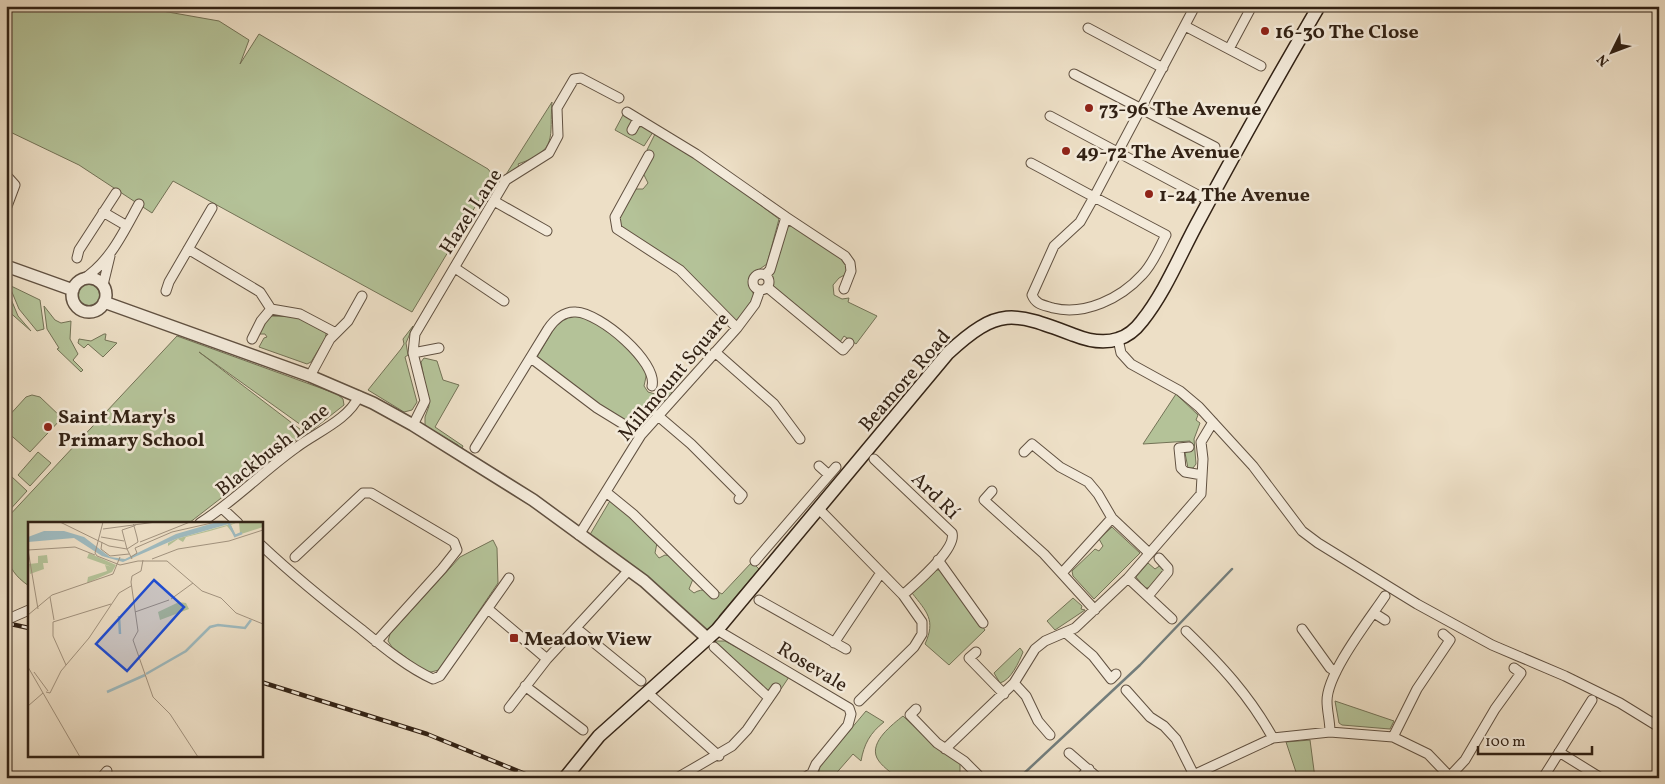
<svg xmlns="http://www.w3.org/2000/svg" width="1665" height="784" viewBox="0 0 1665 784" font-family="Vollkorn,serif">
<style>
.green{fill:#b4c298;stroke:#737256}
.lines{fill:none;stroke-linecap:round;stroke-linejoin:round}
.stream{stroke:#737d7b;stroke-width:2.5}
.minor-casing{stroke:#615141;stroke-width:11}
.tertiary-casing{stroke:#615141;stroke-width:14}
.secondary-casing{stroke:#322215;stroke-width:15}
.minor{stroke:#f3eada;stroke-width:9}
.tertiary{stroke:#f3eada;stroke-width:11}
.secondary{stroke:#f3eada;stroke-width:12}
.rail-casing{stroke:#322215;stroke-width:4.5}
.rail{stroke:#f3eada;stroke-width:2.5;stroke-dasharray:8;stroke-linecap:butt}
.poi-dot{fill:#8f2418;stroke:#f3eada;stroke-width:2}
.labels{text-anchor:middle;stroke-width:5;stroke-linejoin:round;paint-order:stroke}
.poi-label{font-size:20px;font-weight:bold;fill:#322215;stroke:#f3eada;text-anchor:start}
.street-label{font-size:20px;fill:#322215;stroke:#f3eada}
.inset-river{fill:none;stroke:#9ebabf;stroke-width:2.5}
.inset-road{fill:none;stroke:#a2937f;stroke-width:1}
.view{fill:#1d4ed8;fill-opacity:0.15;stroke:#1d4ed8;stroke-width:2.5}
.inset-edge{fill:none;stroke:#322215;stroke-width:2.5}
</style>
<rect width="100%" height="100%" fill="#eddfc6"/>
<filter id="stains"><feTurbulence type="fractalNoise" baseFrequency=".004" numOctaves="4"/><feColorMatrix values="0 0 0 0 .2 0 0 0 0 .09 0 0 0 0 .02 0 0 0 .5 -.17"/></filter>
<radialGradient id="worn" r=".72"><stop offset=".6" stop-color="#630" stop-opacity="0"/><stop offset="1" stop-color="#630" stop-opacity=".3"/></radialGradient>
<path class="green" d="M 6,6 L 134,6 L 219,21 L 249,40 L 240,64 L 259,34 L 488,169 L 492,174 L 490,182 L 412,312 L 173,181 L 152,213 L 79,165 L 6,130 L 12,119 L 6,116 Z
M 552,102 C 549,137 559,150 518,164 L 519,166 L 505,176 Z
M 624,113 L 631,118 L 637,128 L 643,126 L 653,132 L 644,146 L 615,130 Z
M 655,134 L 699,159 L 779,219 L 767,264 L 754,273 L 750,280 L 754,297 L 738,320 L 735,321 L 674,261 L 621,228 L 618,218 L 635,189 L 643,189 L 648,183 L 643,173 L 653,155 L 647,150 Z
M 792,226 L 846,261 L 848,273 L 839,278 L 833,285 L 834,295 L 842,299 L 849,298 L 848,302 L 877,316 L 856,344 L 844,336 L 840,342 L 773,286 C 767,269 781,243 787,227 Z
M76 296a12 12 0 1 1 24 0a12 12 0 1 1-24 0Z
M 9,285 L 40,300 L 44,329 L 37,331 L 19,309 Z
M 6,287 L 18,316 L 31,331 L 6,309 Z
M 44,306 L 55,320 L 61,323 L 71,321 L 70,339 L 78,354 L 73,360 L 83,370 L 81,372 L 57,349 L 59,348 L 47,329 Z
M 270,316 L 298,317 L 326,333 L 326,337 L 311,362 L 307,364 L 259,347 L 264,338 L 267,337 L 265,334 L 260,334 L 260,329 Z
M 571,316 C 603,316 628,349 647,372 L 644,386 L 648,392 L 655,394 L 662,388 L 673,393 L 642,426 C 629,431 547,370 537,357 L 557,323 Z
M 413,326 L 406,343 L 408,355 L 405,357 L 417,402 L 412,410 L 404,412 L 368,390 L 401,349 L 404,344 L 403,339 Z
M 104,334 L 106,334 L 105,340 L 117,343 L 103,357 L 88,344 L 84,348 L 78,343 L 79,339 L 91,341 Z
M 177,336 L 337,394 L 343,399 L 344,405 L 311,431 L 308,430 L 199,352 L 305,433 L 189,523 L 29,523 L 29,586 C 1,567 6,548 6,519 Z
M 424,358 L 437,361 L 443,380 L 459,385 L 435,427 L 463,446 L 462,448 L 479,460 L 459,449 L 458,445 L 425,426 L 425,417 L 429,406 L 421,362 Z
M 1176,394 L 1198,415 L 1196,420 L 1200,423 L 1194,439 L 1196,464 L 1193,468 L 1188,468 L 1185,453 L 1191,449 L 1190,441 L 1143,444 Z
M 32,395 L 40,397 L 62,418 L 30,452 L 6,431 L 6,419 L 26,397 Z
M 38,452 L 51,463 L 30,486 L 18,475 Z
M 11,476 L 27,491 L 6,514 L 6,481 Z
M 611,499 L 657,543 L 655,553 L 659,558 L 665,555 L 670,556 L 693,579 L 689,589 L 694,593 C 701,588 715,589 722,594 L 752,562 L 759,569 L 719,616 L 721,619 L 709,630 L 703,630 L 588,538 Z
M 1112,527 L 1140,553 L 1094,599 L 1073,576 L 1072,571 L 1095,549 L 1099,551 L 1103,546 L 1099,539 Z
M 493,540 L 497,548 L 498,583 L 439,670 L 427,673 L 392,647 L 388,641 L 390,634 L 460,557 Z
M 1148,563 L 1155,569 L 1161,565 L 1165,571 L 1150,588 L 1145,588 L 1136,577 Z
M 934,570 L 939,570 L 946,575 L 985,630 L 949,665 L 925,644 C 936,620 927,612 912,593 Z
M 1073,598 L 1082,606 L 1081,609 L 1085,610 L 1055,630 L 1047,621 Z
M 715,641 L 725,641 L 789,677 L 781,689 L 776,685 L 769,693 Z
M 1020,648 L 1023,652 C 1019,662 1011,680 1000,683 L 994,673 Z
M 1335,701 L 1394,721 L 1390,729 L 1342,725 L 1339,723 Z
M 866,711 L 884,722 C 870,733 864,744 861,761 L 853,754 L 832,778 L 822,778 L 819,773 L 819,767 Z
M 903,716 L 939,750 L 960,763 L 960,773 L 963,776 L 974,778 L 897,778 C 891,772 881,766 877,758 C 869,742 893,724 903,716 Z
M 1310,740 L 1315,778 L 1298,778 L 1286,742 Z"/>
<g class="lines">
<path class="stream" d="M 1019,778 L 1140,665 L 1232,569"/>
<g class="minor-casing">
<path id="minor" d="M 1185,26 L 1261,66
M 1088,28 L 1163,68
M 1229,49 L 1252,6
M 1074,74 L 1215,147
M 627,112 L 696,154 L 786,217 L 770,270 L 765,275
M 1050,116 L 1209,201
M 632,130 L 638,119
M 649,155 L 615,217 L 617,229 L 680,270 L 737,328
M 1031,163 C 1052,174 1073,186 1094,197 L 1166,235 C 1159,248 1153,264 1142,275 C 1121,298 1085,316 1053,308 C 1044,305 1036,305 1032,295 L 1054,246 L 1080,222 L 1094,197 L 1194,8 L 1195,6
M 6,175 L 15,185 L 6,209
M 494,201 L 547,231
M 103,212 L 127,226
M 786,217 L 845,256 L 850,263 L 851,271 L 844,289
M 188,249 L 260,292 L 271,309 L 300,314 L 336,333
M 77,258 L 79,250 L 116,193
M 455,268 L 504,301
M753 282a8 8 0 1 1 16 0a8 8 0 1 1-16 0Z
M 82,280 C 110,262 123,233 139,204
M 103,285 L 110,256
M 767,287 L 843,350 L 849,343
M 166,291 L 169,282 L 212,208
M 252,339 L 261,321 L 271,309
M 1118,339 L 1121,353 L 1131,364 L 1180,391 L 1199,407 L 1253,466 L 1302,531 L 1318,543 L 1417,604 L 1492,645 L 1565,676 L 1620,703 L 1659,727
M 715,352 L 774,404 L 800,439
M 413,353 L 439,348
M 531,358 L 597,408 L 641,435
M 310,376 L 330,339 L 348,321 L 362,296
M 657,415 L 691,444 L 742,495 L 739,499
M 413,425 L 425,401 L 413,353 L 415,334 L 506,180 L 549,153 L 558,136 L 557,108 L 574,79 L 581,78 L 619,98
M 1189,447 L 1179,448 L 1181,468 L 1185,472 L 1202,475
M 475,448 L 548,329 C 554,320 564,311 576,312 C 600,313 658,362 652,386
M 1024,452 L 1032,444 L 1060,467 L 1088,482 L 1098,494 L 1112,518 L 1149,553
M 874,459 L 952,533 C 957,549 915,584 903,595
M 819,466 L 829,475
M 992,491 L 984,500 L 1044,554 L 1095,610
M 606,492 L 633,514 L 714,594
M 223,509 L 238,523
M 819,509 L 903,595 L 922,622 L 922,634 L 914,647 L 859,701
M 200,523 C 235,501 263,471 297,447 C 317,432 348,420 359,396
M 579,535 L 641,435 L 737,328 L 755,304 L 760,290
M 261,545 C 293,575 326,602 361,629 C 383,647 407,667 433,679 L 440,676 L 509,578
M 295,557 L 363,493 L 371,493 L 454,542 L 457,550 L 442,569 L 376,642
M 938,560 L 983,623
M 755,561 L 836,467
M 1062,573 L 1112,518
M 1128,578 L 1172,619
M 1148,596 L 1168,572 L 1168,568 L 1159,558
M 759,600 L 846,649
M 488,609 L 547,659
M 1374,613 L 1385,620
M 6,620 L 29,610
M 576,628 L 641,681
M 1302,629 L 1330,668 L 1336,672
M 717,630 L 849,708 L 851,714 L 848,725 L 816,764 L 812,773 L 804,778
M 1186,631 C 1221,665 1249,695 1273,738
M 1066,633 L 1093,656 L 1111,679 L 1116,674
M 834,643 L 880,574
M 714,647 L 769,698
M 976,652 L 969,658 L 1004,694
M 1014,683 L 1026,696 L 1038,721 L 1050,735
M 525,686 L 583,730
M 1126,690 L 1150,717 L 1164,726 L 1176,739 L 1193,773
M 648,693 L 719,756
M 509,708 L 547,659 L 629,570
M 916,709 L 910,715 L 937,743 L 964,761 L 978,775
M 1330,732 C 1330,721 1327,711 1327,701 C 1327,673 1369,620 1385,596
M 1393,737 L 1417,689 L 1450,640 L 1443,634
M 945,749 L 1014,683 L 1035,649 L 1045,641 L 1075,628 L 1128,578 L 1201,494 L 1203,459 L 1201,442 L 1213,422
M 1559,752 L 1601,778
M 1069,753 L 1098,778
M 1450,776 L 1465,760 L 1495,709 L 1521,673 L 1514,668
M 101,778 L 107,771
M 677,778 L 732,746 L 747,730 L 776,688
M 1080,778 L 1089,769
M 1187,778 L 1273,738 L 1330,732 L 1393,737 L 1428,754 L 1451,778
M 1543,778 L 1592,700"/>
</g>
<g class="tertiary-casing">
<path id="tertiary" d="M 6,266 L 73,290
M72 295a17 17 0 1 1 34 0a17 17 0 1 1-34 0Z
M 104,302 L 310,376 L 373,403 L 413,425 L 533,500 L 644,581 L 708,639"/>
</g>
<g class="secondary-casing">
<path id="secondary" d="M 565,778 L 599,736 L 717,630 L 948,353 C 999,306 1013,312 1074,335 C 1089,341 1103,344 1118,339 C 1128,336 1136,329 1142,321 C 1166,291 1181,252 1200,218 C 1238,147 1278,76 1319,6"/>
</g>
<use href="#minor" class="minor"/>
<use href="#tertiary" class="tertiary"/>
<use href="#secondary" class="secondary"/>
<g class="rail-casing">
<path id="rail" d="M 6,623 L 29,628
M 261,682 L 427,734 L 535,778"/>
</g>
<use href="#rail" class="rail"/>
</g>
<g class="poi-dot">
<circle cx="1265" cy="31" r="5"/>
<circle cx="1089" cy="108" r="5"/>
<circle cx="1066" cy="151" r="5"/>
<circle cx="1149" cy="194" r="5"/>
<circle cx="48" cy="427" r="5"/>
<rect x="509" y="633" width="10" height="10" rx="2.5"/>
</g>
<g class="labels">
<g class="poi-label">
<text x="1275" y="38">16-30 The Close</text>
<text x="1099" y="115">73-96 The Avenue</text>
<text x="1076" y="158">49-72 The Avenue</text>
<text x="1159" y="201">1-24 The Avenue</text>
<text x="58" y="423">Saint Mary's<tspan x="58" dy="23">Primary School</tspan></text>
<text x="524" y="645">Meadow View</text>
</g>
<g class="street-label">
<text transform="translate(470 211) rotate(-57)" y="7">Hazel Lane</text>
<text transform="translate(673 376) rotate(-50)" y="7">Millmount Square</text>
<text transform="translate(904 380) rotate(-49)" y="7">Beamore Road</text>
<text transform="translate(272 449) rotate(-38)" y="7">Blackbush Lane</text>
<text transform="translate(936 495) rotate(44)" y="7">Ard Rí</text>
<text transform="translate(813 666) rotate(31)" y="7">Rosevale</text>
</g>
</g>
<g transform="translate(28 522)">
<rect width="235" height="235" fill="#eddfc6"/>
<path d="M 210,0 L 203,3 L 207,13 L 212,11 L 211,1 L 235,0 L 235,5 L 207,14 L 199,4 L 182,9 L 158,15 L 155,20 L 150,17 L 140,24 L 140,21 L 148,17 ZM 61,31 L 88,43 L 84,50 L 59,61 L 60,55 L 79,49 L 77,43 L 84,45 L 59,36 ZM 19,33 L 20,41 L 15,41 L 16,47 L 2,52 L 1,42 L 10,41 L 10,34 ZM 151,80 L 158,81 L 161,87 L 132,98 L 130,90 Z" fill="#b4c298"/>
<path d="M 189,0 L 208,0 L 148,17 L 95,40 L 74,34 L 46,16 L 0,20 L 0,15 L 16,9 L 36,9 L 56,15 L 82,35 L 97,37 L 148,12 Z" fill="#9ebabf"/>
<path class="inset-river" d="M 200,0 L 207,14 L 214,11M 91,94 L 92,112M 118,152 L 158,129 L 182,105 L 190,103 L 217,106 L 223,98M 79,170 L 117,153"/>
<path class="inset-road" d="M 32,0 L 81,24 L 99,27 L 104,37M 75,0 L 67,31 L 69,34 L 92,43 L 110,39 L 139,39 L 174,69 L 193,76 L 208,91 L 235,102M 105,2 L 106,3 L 106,4 L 109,15 L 110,20 L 99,27 L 94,8 L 106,4 L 107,3 L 108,3M 75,7 L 128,0M 73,15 L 96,19M 74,20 L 73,27 L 82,34 L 101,32M 112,20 L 162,0M 103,35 L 109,31 L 107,26 L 144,10 L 188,0M 124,37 L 150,27 L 201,19 L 235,8M 115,38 L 113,49 L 104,54 L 103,60 L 110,109 L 105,118 L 125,175 L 142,192 L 170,235M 22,75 L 26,98M 143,77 L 165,61M 10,87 L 0,28 L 47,25 L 67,33M 107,90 L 141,78M 0,93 L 24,73 L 85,52 L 92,35M 38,143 L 25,114 L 25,100 L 83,82M 0,145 L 52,235M 6,150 L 20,169M 18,170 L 22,171 L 33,149 L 61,116 L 91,71 L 103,64M 0,184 L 15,171"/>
<path class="view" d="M 126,58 L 156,85 L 99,149 L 68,122 Z"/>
<rect width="235" height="235" class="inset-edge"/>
</g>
<rect width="1665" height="784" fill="none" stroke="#eddfc6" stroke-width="25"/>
<rect x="8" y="8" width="1650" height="769" fill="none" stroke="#322215" stroke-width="2.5"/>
<rect x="12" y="12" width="1640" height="759" fill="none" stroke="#322215"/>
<g transform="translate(1612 52) rotate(228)" stroke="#f3eada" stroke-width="4" paint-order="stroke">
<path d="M0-4L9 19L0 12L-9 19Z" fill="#322215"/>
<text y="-8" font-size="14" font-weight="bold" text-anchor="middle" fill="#322215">N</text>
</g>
<path d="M1478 746v8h114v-8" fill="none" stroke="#322215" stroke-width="2.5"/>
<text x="1485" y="746" font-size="15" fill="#322215" stroke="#f3eada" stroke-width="4" paint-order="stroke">100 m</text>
<rect width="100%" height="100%" filter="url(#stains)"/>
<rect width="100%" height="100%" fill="url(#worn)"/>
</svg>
